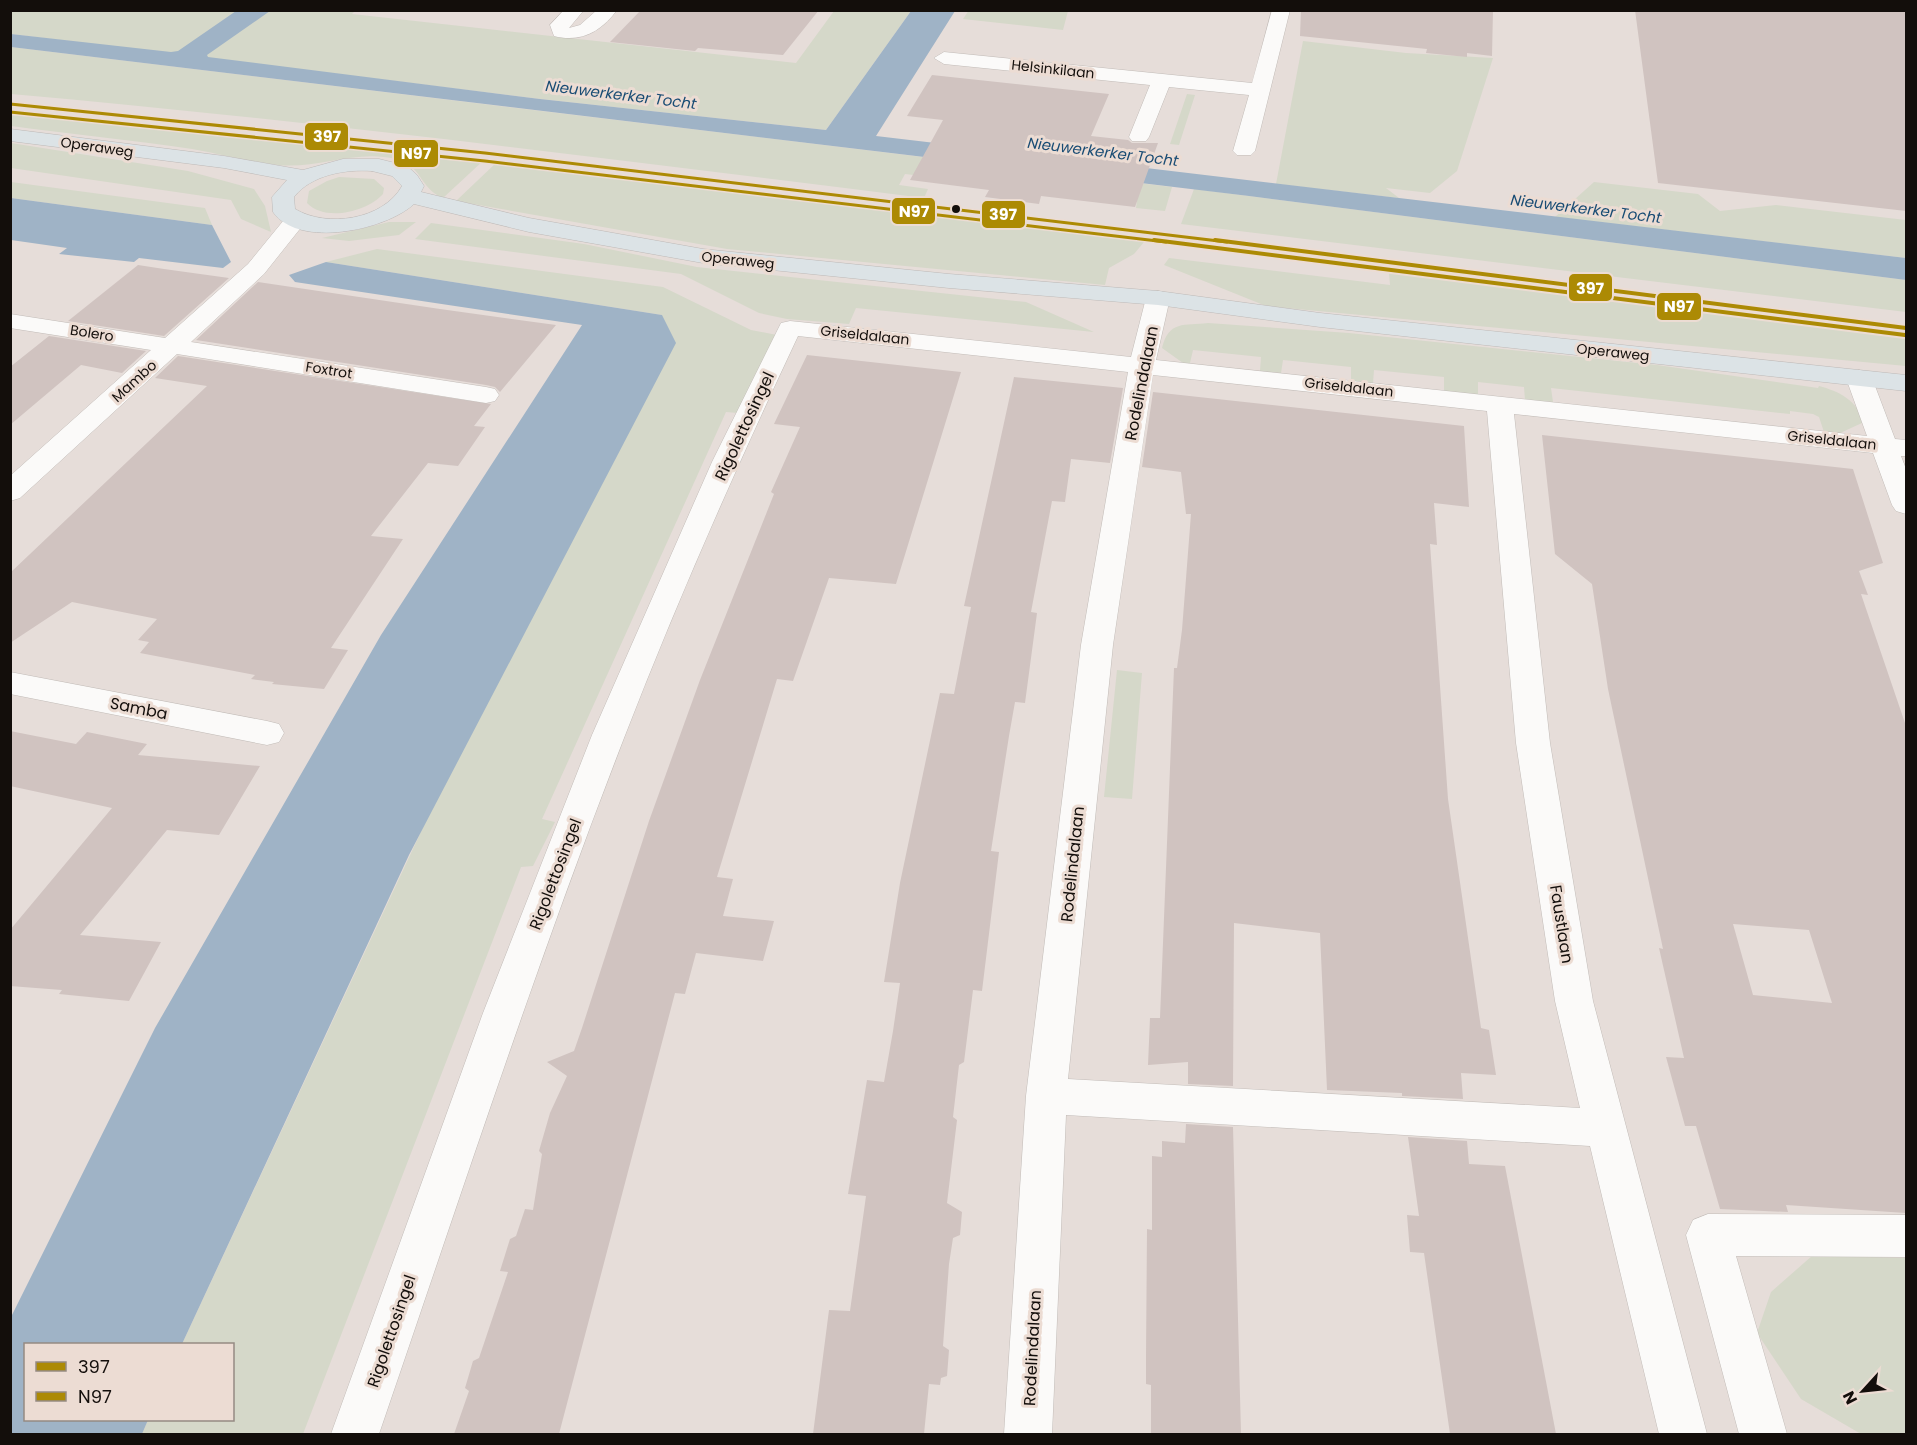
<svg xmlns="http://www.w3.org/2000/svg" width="1917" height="1445" viewBox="0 0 1917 1445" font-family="Poppins,sans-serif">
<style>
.green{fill:#d5d8c9}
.water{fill:#9fb3c6}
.building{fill:#d0c3c0;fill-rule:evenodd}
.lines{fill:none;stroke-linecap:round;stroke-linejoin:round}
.minor-casing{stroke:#c2bcb8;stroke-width:1}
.major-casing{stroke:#bebab8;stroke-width:1}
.minor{fill:#fbfaf9;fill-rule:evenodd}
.major{fill:#dce3e6;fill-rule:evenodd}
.bus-1-far1-casing{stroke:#ecdcd3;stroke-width:6}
.bus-1-casing{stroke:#ecdcd3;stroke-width:8}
.bus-2-far1-casing{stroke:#ecdcd3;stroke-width:6}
.bus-2-casing{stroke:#ecdcd3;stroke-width:8}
.bus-1-far1{stroke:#ac8a04;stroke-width:3}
.bus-1{stroke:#ac8a04;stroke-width:4}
.bus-2-far1{stroke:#ac8a04;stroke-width:3}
.bus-2{stroke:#ac8a04;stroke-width:4}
.bus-dot{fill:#130e0b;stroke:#ecdcd3;stroke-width:2}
.labels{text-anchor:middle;stroke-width:6;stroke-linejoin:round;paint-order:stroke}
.far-street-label{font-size:14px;fill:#130e0b;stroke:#ecdcd3}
.far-water-label{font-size:15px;font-style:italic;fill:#194c74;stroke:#ecdcd3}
.street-label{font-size:16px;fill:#130e0b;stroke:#ecdcd3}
.line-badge{stroke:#ecdcd3;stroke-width:2}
.badge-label{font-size:16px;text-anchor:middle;font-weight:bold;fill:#fff}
</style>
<rect width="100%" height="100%" fill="#e6ddd9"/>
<path class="green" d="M 356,10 L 352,14 L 796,63 L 834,11 L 911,11 L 826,130 L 540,99 L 11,34 L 11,11 Z
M 969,10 L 1068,10 L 1068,11 L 1063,30 L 963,19 Z
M 1303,41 L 1406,53 L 1493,58 L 1457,171 L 1430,193 L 1386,188 L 1399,198 L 1276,184 Z
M 11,47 L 1172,187 L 1165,211 L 1136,208 L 1137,201 L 905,174 L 899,185 L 928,189 L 924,198 C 619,160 316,121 11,94 Z
M 1187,94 L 1195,95 L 1179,145 L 1170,144 Z
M 11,115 L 397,149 L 484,160 L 443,198 C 419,188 422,165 396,159 C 356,149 318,169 278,165 C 249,162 221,154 192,149 C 132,140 71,134 11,126 Z
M 11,143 L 188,171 L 254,189 L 265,206 L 271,232 L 241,219 L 231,200 L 11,168 Z
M 497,162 L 1144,242 L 1134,254 L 1109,268 L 1105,285 L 727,249 L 456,201 Z
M 339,177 L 374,179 L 384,188 L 383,194 C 367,212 325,222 307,203 L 309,191 L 327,181 Z
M 11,182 L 205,208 L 212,225 L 11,198 Z
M 1594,182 L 1698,194 L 1720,211 L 1776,205 L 1906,220 L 1906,258 L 1555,217 Z
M 1194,189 L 1906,280 L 1906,312 L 1181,224 Z
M 389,222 L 416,222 L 399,235 L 349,241 L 322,238 Z
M 431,223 L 584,244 L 697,267 L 1026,302 L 1094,332 L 856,308 L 849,324 L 787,319 L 759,313 L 681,274 L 415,239 Z
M 377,249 L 663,287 L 751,330 L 777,335 L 738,413 L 726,412 L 542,819 L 555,822 L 533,866 L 521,867 L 303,1434 L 142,1434 L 148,1420 L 232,1420 L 232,1344 L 182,1344 L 662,315 L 326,262 Z
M 1169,258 L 1390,285 L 1389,273 L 1906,337 L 1906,366 L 1266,306 L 1164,265 Z
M 1208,323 L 1349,333 L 1657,365 L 1818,388 L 1819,386 C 1838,391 1860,401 1862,423 L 1838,434 L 1824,432 L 1819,417 L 1813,414 L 1790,411 L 1790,414 L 1551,388 L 1553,402 L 1525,400 L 1524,387 L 1478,382 L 1478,395 L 1444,391 L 1444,377 L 1374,370 L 1373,383 L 1351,381 L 1351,367 L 1283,360 L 1281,373 L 1260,371 L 1261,357 L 1193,350 L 1190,363 L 1183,363 L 1162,348 C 1169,320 1184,326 1208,323 Z
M 1117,670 L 1142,673 L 1132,799 L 1104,797 Z
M 1813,1255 L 1906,1258 L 1906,1434 L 1861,1434 L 1801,1399 L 1757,1333 L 1771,1292 Z"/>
<path class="water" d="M 236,11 L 270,11 L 207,55 L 208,57 L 540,99 L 826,130 L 911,11 L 955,11 L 876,136 L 1906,258 L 1906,280 L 1249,196 L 11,47 L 11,34 L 171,52 L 178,51 Z
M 11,198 L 212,225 L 231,262 L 223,268 L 139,258 L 134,262 L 59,254 L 67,248 L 11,240 Z
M 326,262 L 662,315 L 676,343 L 409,855 L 182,1344 L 26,1344 L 26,1420 L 148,1420 L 142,1434 L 11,1434 L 11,1317 L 155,1028 L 381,635 L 582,325 L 295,282 L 289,275 Z"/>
<path class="building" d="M 641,10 L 819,10 L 783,55 L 698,48 L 695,51 L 610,42 Z
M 1301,10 L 1493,10 L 1492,56 L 1467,53 L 1467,57 L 1426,53 L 1427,49 L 1300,36 Z
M 1635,10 L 1906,10 L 1906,211 L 1658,183 Z
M 932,75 L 1109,94 L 1091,136 L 1128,140 L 1132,143 L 1158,143 L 1135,207 L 1041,196 L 1039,204 L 985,197 L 989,190 L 910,180 L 943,120 L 907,116 Z
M 138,265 L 164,269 L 229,278 L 164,336 L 68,321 Z
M 258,282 L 440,309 L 556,325 L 500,392 L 495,387 L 486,385 L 196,340 Z
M 49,336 L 146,351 L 122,373 L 81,365 L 10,425 L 10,367 Z
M 807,355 L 961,372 L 896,584 L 829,578 L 793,681 L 777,679 L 717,877 L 733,879 L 723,916 L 774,921 L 763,961 L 696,953 L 685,994 L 675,993 L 559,1434 L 454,1434 L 469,1391 L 465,1388 L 473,1361 L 479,1358 L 508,1272 L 500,1271 L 510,1239 L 516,1236 L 525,1209 L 533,1210 L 542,1154 L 539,1151 L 550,1113 L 567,1076 L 547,1062 L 574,1051 L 582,1028 L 649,821 L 700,680 L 774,494 L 771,492 L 800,427 L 774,424 Z
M 178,356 L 491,404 L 474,426 L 485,427 L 458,466 L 428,463 L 371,536 L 403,539 L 331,648 L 348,650 L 324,689 L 272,684 L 274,682 L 251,679 L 255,675 L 140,653 L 149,642 L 138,640 L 157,619 L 72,602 L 10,643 L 10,573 L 207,386 L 155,378 Z
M 1014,377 L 1123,388 L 1110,463 L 1071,459 L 1065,502 L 1052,501 L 1031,612 L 1037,613 L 1025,703 L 1015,702 L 1009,736 L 991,851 L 999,852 L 982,991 L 973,990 L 964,1062 L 959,1065 L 953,1117 L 957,1120 L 947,1203 L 962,1212 L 960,1235 L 953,1238 L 949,1264 L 943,1346 L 949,1350 L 947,1376 L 941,1378 L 940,1385 L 929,1384 L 924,1434 L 813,1434 L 829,1310 L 850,1311 L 866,1196 L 848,1194 L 867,1080 L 884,1082 L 893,1031 L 900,983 L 884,982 L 900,883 L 940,693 L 954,694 L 971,607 L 964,606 Z
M 1153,392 L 1464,426 L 1469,507 L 1434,503 L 1437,545 L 1430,544 L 1448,799 L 1481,1028 L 1489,1030 L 1496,1075 L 1461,1073 L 1463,1099 L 1402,1096 L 1402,1093 L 1327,1090 L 1320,933 L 1234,923 L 1233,1086 L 1188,1084 L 1188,1062 L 1148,1065 L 1150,1018 L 1160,1018 L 1174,668 L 1177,668 L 1182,630 L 1191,514 L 1186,514 L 1181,472 L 1142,467 Z
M 1542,435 L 1853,469 L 1883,563 L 1859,571 L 1868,595 L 1861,594 L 1906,726 L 1906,1213 L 1786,1205 L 1788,1212 L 1720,1209 L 1696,1126 L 1685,1126 L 1666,1057 L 1684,1058 L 1659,948 L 1663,949 L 1608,689 L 1592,584 L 1555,554 ZM 1733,924 L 1809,930 L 1832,1003 L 1753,995 Z
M 10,731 L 76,744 L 87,732 L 147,744 L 138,755 L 260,766 L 219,835 L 167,830 L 80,935 L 161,942 L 129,1001 L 59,994 L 62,990 L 10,986 L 10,930 L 112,808 L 10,786 Z
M 1186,1124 L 1233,1127 L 1241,1434 L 1151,1434 L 1151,1385 L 1146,1384 L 1146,1357 L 1147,1229 L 1152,1230 L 1152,1156 L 1162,1157 L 1162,1141 L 1185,1143 Z
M 1408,1137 L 1467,1141 L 1469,1164 L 1505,1166 L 1556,1434 L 1450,1434 L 1424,1253 L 1410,1252 L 1407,1215 L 1419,1216 Z"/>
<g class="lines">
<g class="minor-casing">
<path id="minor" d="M 564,10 L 584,10 L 569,28 L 580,25 L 597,10 L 617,10 C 601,32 580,43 554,36 L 550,25 Z
M 1272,10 L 1290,10 L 1255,151 L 1251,155 L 1237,155 L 1233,151 L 1249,95 L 1169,87 L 1149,137 L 1146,141 L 1132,141 L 1129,137 L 1150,85 L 944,64 L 934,58 L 944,52 L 1252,83 Z
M 296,213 L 304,215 L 307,220 L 264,274 L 191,342 L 486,387 L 495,389 L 499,395 L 495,401 L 486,403 L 177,354 L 20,498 L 10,501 L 10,476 L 151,350 L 10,328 L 10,314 L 165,338 L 248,264 L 288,215 Z
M 1158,291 L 1167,293 L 1170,298 L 1156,360 L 1867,436 L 1846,378 L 1850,373 L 1859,370 L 1868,373 L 1872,378 L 1895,439 L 1906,440 L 1906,456 L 1901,456 L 1906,469 L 1906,514 L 1896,511 L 1892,505 L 1873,453 L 1514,414 L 1550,743 L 1593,1001 L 1707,1434 L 1659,1434 L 1590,1146 L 1066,1115 L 1052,1434 L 1004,1434 L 1026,1096 L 1081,645 L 1128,372 L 798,336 C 736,468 677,601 624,738 C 535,967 459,1201 379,1434 L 331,1434 L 483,1013 L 592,735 L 712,462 L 781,323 L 790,321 L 1131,357 L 1146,298 L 1149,293 ZM 1153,375 L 1487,411 L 1516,743 L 1555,1001 L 1580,1108 L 1068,1079 L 1113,645 Z
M 10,672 L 267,721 L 279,724 L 284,733 L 279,742 L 267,745 L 10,694 Z
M 1708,1214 L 1906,1215 L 1906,1257 L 1736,1256 L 1787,1434 L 1739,1434 L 1686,1235 L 1693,1220 Z"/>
</g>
<g class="major-casing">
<path id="major" d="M 10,129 L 224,156 L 303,170 L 343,159 L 379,159 L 407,166 L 417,175 L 424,186 L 421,192 L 529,218 L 703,249 L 949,274 L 1158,291 L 1320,313 L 1906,375 L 1906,391 L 1320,327 L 1158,305 L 949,288 L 703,263 L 529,232 L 414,204 C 386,230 299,249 273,212 L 272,197 L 287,180 L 224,168 L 10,141 ZM 372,171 L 392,176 L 402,186 C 383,220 327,228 295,209 L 294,197 C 311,175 345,169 372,171 Z"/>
</g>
<use href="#minor" class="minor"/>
<use href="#major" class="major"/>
<g class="bus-1-far1-casing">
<path id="bus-1-far1" d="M 10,104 L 485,153 L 1227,242"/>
</g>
<g class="bus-1-casing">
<path id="bus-1" d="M 1215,240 L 1906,328"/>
</g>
<g class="bus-2-far1-casing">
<path id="bus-2-far1" d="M 10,112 L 485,161 L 1166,242"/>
</g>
<g class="bus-2-casing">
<path id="bus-2" d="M 1154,240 L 1905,335"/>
</g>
<use href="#bus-1-far1" class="bus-1-far1"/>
<use href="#bus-1" class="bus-1"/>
<use href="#bus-2-far1" class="bus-2-far1"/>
<use href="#bus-2" class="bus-2"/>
</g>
<circle class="bus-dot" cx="956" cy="209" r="5"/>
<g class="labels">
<g class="far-street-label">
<text transform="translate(1053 69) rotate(6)" y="5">Helsinkilaan</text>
<text transform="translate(97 147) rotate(8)" y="5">Operaweg</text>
<text transform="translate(738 260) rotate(6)" y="5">Operaweg</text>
<text transform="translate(92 333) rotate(9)" y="5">Bolero</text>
<text transform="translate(865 335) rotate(6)" y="5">Griseldalaan</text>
<text transform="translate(1613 352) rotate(6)" y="5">Operaweg</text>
<text transform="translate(329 370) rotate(9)" y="5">Foxtrot</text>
<text transform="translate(134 381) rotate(-42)" y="5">Mambo</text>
<text transform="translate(1349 387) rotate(6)" y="5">Griseldalaan</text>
<text transform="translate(1832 440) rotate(6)" y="5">Griseldalaan</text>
</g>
<g class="far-water-label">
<text transform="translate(621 95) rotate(7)" y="5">Nieuwerkerker Tocht</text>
<text transform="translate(1103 152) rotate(7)" y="5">Nieuwerkerker Tocht</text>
<text transform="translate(1586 209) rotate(7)" y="5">Nieuwerkerker Tocht</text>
</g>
<g class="street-label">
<text transform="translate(1141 383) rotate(-79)" y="6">Rodelindalaan</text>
<text transform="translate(744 426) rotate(-65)" y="6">Rigolettosingel</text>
<text transform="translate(139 708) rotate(11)" y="6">Samba</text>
<text transform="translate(1072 864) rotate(-84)" y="6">Rodelindalaan</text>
<text transform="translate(555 874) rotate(-69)" y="6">Rigolettosingel</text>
<text transform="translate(1562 924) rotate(81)" y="6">Faustlaan</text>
<text transform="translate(391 1331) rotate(-71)" y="6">Rigolettosingel</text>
<text transform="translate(1032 1348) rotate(-87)" y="6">Rodelindalaan</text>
</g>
</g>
<g class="line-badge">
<rect x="304" y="122" width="45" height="29" rx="6" fill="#ac8a04"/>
<rect x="393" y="139" width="46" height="29" rx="6" fill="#ac8a04"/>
<rect x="891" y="197" width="45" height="28" rx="6" fill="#ac8a04"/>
<rect x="981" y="200" width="45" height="29" rx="6" fill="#ac8a04"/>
<rect x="1568" y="273" width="45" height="29" rx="6" fill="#ac8a04"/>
<rect x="1656" y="292" width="46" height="29" rx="6" fill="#ac8a04"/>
</g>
<g class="badge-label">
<text x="327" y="142">397</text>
<text x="416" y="159">N97</text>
<text x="914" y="217">N97</text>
<text x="1003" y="220">397</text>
<text x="1590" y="294">397</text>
<text x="1679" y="312">N97</text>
</g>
<rect width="1917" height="1445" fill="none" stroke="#130e0b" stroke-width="24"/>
<rect x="24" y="1343" width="210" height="78" fill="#ecdcd3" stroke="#958a83" stroke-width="1.5"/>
<rect x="36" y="1362" width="30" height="9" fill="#ac8a04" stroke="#958a83" stroke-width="1.5"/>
<text x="78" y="1373" font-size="18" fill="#130e0b">397</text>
<rect x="36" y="1392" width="30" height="9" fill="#ac8a04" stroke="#958a83" stroke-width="1.5"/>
<text x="78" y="1403" font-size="18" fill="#130e0b">N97</text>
<g transform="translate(1863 1391) rotate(243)" stroke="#ecdcd3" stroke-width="4.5" paint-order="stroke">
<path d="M0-4.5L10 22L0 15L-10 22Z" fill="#130e0b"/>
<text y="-9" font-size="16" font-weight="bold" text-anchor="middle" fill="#130e0b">N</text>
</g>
</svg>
